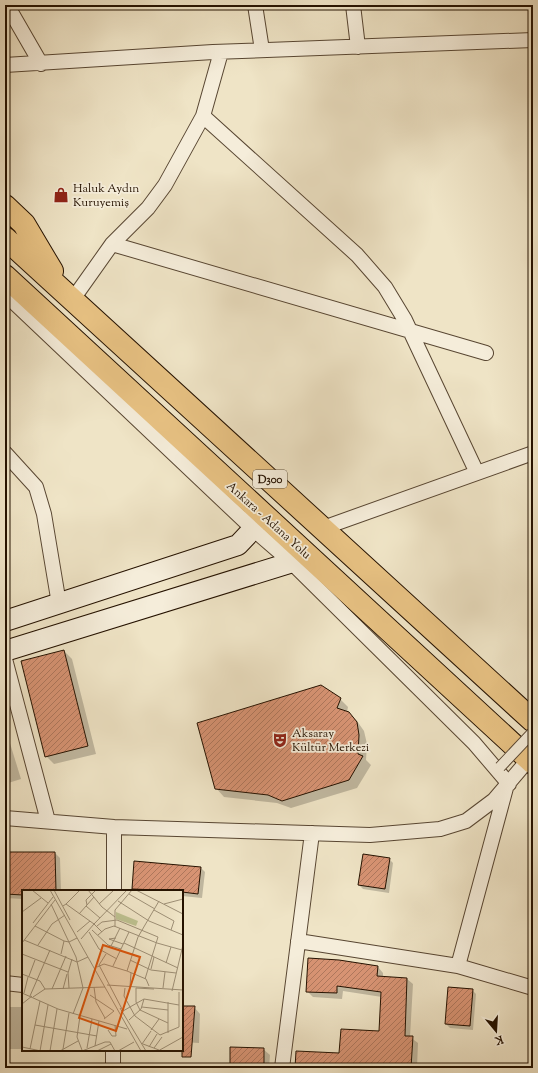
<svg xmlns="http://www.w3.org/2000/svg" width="538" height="1073" viewBox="0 0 538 1073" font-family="'Sorts Mill Goudy',serif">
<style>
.shadow{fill:#0003}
.building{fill:url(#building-hatch);stroke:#251200}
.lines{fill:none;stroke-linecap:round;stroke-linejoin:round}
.minor-casing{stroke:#584632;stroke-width:16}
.secondary-casing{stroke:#251200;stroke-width:22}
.trunk-casing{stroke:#251200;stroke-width:24}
.minor{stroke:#f5edda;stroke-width:14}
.secondary{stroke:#f5edda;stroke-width:20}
.trunk{stroke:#e8c283;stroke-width:22}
.pedestrian-bridge-casing{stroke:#584632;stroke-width:12;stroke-linecap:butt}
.pedestrian-bridge{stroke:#f5edda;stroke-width:10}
.labels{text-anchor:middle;stroke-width:3.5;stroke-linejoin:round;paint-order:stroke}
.shield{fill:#f5edda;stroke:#635441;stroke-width:1}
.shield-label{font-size:11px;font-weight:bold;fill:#251200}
.poi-label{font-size:12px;fill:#251200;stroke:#f5edda;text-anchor:start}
.street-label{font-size:12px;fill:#251200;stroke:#f5edda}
.inset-road{fill:none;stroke:#9e9077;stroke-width:1}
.view{fill:#de550b;fill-opacity:0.15;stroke:#de550b;stroke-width:2}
.inset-edge{fill:none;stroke:#251200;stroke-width:2}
</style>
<defs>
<pattern id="building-hatch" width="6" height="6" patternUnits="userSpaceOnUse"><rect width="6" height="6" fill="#d79373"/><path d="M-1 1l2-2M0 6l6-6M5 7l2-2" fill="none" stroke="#ae775c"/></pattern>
</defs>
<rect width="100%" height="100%" fill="#efe4c6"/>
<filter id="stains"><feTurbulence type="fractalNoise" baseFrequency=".005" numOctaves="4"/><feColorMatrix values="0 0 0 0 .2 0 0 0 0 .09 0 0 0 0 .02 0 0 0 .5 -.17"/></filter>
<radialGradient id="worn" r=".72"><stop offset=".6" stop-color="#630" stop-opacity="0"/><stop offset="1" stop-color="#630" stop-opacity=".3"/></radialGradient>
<path class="shadow" d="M 64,651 L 72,659 L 96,754 L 54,764 L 46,756 Z
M 340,699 L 348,707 L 347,712 L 357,721 L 364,731 L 367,744 L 366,760 L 371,765 L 357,788 L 291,808 L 277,803 L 224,797 L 216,788 Z
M 5,727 L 21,779 L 5,784 Z
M 5,852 L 55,853 L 60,858 L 61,891 L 23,891 L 23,899 L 5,898 Z
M 363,855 L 389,859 L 393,863 L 389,893 L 363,889 L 359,885 Z
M 201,868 L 205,872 L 202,898 L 182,896 L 182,891 L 135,891 L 133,888 Z
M 378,967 L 383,973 L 383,978 L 407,979 L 413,984 L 410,1037 L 418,1043 L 417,1068 L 296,1068 L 340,1054 L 380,1033 L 382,997 L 343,991 L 342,999 L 313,997 L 307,991 Z
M 472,990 L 476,994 L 473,1030 L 450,1028 L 446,1024 Z
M 5,1007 L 23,1007 L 23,1049 L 5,1049 Z
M 182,1007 L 194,1007 L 200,1014 L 199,1043 L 182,1042 Z
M 263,1049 L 270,1055 L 269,1068 L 231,1068 Z"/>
<path class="building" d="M 64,650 L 88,746 L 45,757 L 21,661 Z
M 321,685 L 341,698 L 337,708 L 349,712 L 357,722 L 359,735 L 358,754 L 363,756 L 349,780 L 282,801 L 268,795 L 215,789 L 197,723 Z
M 5,852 L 55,852 L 56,891 L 23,891 L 23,895 L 5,894 Z
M 363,854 L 390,858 L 385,889 L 358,885 Z
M 134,861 L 201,867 L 198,894 L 182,892 L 182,891 L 132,889 Z
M 308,958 L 339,960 L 378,966 L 377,976 L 407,978 L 405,1036 L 413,1036 L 411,1068 L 366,1066 L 366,1068 L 295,1068 L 296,1051 L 339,1053 L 341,1029 L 379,1031 L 381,992 L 337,986 L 337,993 L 306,992 Z
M 448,987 L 473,989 L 470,1026 L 445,1024 Z
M 182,1006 L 195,1006 L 191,1057 L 182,1057 Z
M 230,1047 L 264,1048 L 264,1068 L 230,1068 Z"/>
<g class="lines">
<g class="minor-casing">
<path id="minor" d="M 7,5 L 41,64
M 255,5 L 262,50
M 353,5 L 358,47
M 5,65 L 213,52 L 533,40
M 203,116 L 357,255 L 385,287 L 405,320 L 477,473
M 112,244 L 486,353
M 5,294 L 253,529 L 291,562 L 474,743 L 509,784
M 73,299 L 112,244 L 148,208 L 165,185 L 203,116 L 221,52
M 5,453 L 36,487 L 44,514 L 59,604
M 323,528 L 533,453
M 5,659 L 48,821
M 5,818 L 114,827 L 370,835 L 440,829 L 466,821 L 494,800 L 529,759
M 114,891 L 114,827
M 298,941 L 458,966 L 533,988
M 458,966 L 506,788
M 5,983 L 23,985
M 113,1068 L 113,1050
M 282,1068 L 312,833"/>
</g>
<g class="secondary-casing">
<path id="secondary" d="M 5,621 L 238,545 L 253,529 L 255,508
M 5,651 L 309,557"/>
</g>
<g class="trunk-casing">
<path id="trunk" d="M 5,206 L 24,224 L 52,271
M 5,238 L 533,721
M 5,276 L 533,763"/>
</g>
<use href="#minor" class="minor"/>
<use href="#secondary" class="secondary"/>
<use href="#trunk" class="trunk"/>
<g class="pedestrian-bridge-casing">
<path id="pedestrian-bridge" d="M 500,767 L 533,732"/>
</g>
<use href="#pedestrian-bridge" class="pedestrian-bridge"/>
</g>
<defs>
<g id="shop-bare" transform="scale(1.2)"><path d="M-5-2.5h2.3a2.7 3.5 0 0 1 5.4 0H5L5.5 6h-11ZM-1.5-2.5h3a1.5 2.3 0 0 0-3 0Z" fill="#8f2418" stroke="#f5edda" stroke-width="2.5" paint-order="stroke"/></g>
<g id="theatre-bare" transform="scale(1.2)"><path d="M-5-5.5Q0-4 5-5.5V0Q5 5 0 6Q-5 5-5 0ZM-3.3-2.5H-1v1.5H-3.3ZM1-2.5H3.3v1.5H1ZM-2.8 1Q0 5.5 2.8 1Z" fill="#8f2418" stroke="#f5edda" stroke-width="2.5" paint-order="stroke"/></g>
</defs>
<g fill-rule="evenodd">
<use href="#shop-bare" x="61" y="195"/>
<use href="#theatre-bare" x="280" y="740"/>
</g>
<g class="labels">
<rect class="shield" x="253" y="470" width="34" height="18" rx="3"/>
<g class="shield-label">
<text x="270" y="483">D300</text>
</g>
<g class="poi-label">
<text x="73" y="192">Haluk Aydın<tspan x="73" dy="14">Kuruyemiş</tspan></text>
<text x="292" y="737">Aksaray<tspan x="292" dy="14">Kültür Merkezi</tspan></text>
</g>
<g class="street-label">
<text transform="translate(269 520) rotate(42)" y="4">Ankara - Adana Yolu</text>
</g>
</g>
<g transform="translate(22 890)">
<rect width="161" height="161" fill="#efe4c6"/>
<path d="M 94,22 L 116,31 L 114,36 L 94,29 Z" fill="#bec291"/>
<path class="inset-road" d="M 10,0 L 26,13M 28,0 L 119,161M 32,0 L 48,30M 66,0 L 80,17 L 93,27M 114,0 L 161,24M 107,4 L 133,19M 96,11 L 127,31 L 161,45M 29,14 L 54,67 L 61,98 L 51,124M 44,14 L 58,0M 77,14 L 92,0M 142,14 L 161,9M 65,15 L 64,10 L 74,0M 41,16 L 44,14 L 72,34 L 105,0M 64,16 L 78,28M 132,20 L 152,31 L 149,40M 0,22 L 19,8M 57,24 L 72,7M 11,33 L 31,7M 13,36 L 42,51 L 47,52 L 55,48M 75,36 L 80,32 L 95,30 L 136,47 L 123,89M 93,37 L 93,20 L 110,0M 70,40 L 86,55 L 99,59M 55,42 L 68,31M 67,42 L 77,59 L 95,69M 76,45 L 83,39 L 92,36 L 135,53 L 160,60M 94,48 L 87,49 L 101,54M 59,49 L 72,34 L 80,42M 2,50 L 55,72 L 66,67M 0,53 L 33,10M 102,53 L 156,78M 16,55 L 30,34 L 43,25M 89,56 L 98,38M 0,64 L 46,82M 39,64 L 42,51M 108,70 L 129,80 L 154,83M 144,73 L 149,57M 77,75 L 100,119M 77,75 L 84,64M 91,76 L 107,42M 75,77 L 82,74 L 105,81 L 124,89 L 127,96M 129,79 L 132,67M 105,81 L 116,47 L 137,11M 0,84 L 18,91 L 23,99M 7,86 L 13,70M 85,95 L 161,100M 108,96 L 109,83M 72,97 L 74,112 L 83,128M 47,98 L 46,83 L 50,69M 103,98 L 102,106 L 113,126 L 138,145 L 157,137 L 157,102M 114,98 L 114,112 L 118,120 L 146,133M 114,98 L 132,99M 141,98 L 143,82M 30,99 L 44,66M 41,99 L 45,84M 150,101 L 161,55M 0,103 L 36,119 L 105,139M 2,103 L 6,87M 68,105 L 92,121M 8,106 L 28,60M 11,107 L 23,99 L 83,97M 146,112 L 146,143M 0,114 L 10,106M 120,117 L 146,120M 98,118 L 124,161M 101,121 L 122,109M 58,126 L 55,147 L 60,160M 82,129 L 92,121M 107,130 L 119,119 L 122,109 L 157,115M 13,135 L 75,146M 86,140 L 90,146 L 94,146 L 93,135M 129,140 L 137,129M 120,154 L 129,141M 121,154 L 137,160M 73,156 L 77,131M 0,157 L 19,161M 127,157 L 135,144M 65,158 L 70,129M 132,158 L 140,147M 8,159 L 18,111M 41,159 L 47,123M 18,161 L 26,115M 28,161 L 35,119M 38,161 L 56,151M 60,161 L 83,152 L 88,152 L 93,161M 75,161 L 89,154M 96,161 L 112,152M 136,161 L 161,147"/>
<path class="view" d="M 81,55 L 118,67 L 94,141 L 57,128 Z"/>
<rect width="161" height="161" class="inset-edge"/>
</g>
<rect width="538" height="1073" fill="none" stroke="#efe4c6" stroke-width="20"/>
<rect x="6" y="6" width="526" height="1061" fill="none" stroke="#251200" stroke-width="2"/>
<rect x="10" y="10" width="518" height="1053" fill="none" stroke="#251200"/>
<g transform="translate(496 1031) rotate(162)" stroke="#f5edda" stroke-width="3" paint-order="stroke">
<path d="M0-3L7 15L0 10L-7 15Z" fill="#251200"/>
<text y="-6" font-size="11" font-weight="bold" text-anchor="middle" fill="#251200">K</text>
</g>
<rect width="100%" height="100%" filter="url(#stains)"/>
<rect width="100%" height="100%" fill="url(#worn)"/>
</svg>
